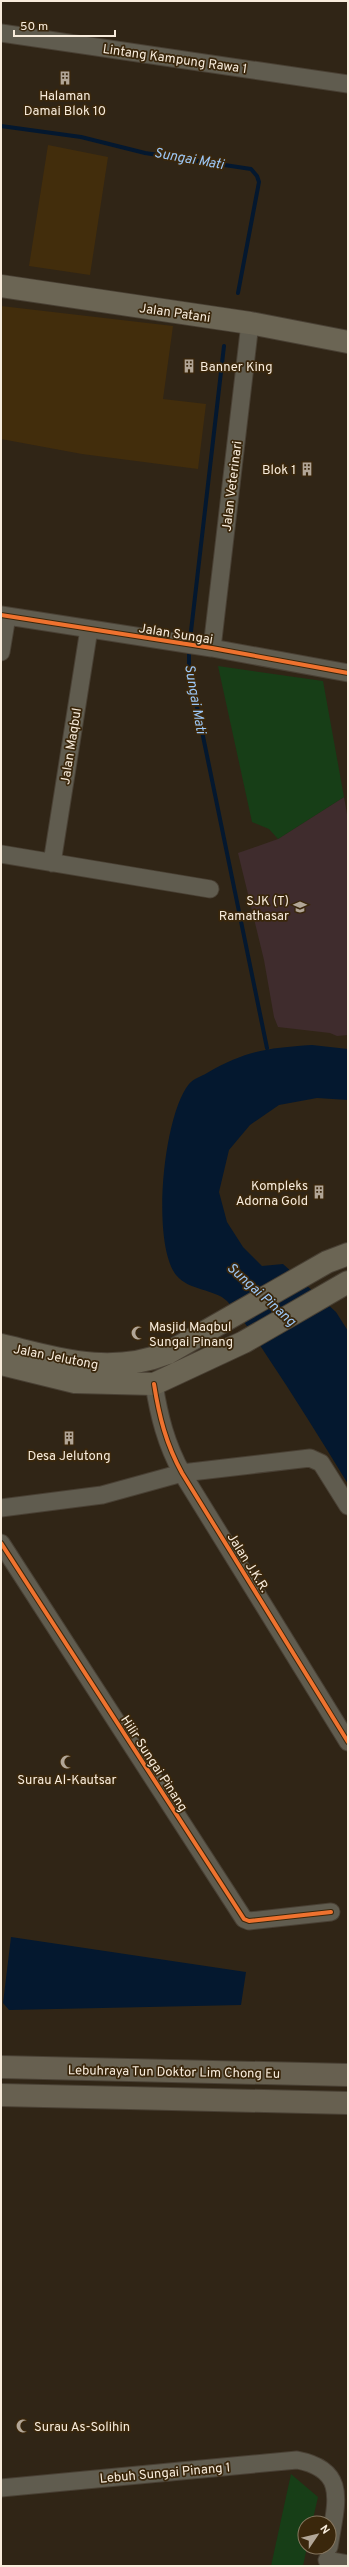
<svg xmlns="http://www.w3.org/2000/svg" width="349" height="2567" viewBox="0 0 349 2567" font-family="Overpass,sans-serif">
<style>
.built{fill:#422d0c}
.education{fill:#3f2c2d}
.green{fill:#173e17}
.water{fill:#04182f}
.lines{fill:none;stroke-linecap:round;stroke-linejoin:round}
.stream{stroke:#04182f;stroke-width:4}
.minor-casing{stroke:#494034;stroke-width:19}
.major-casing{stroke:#494034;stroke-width:24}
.highway-casing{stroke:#494034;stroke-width:24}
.minor{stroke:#605c4f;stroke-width:17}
.major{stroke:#6b6554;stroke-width:22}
.highway{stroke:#676050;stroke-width:22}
.cycleway-casing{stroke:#3a270c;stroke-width:6}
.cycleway{stroke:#ef722f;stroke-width:4}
.labels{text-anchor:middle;stroke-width:3.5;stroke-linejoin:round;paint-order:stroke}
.street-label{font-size:13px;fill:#f8ecdc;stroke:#3a270c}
.poi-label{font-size:13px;fill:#f8ecdc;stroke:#3a270c}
.water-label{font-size:14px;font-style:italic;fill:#9cc7f6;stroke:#3a270c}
</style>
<rect width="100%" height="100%" fill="#302516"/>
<path class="built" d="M 48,145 L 108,157 L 90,275 L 29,266 Z
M 1,306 L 173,326 L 163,399 L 206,404 L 198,469 L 82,454 L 1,439 Z"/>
<path class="education" d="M 344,797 L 348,820 L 348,1035 L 337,1036 L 330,1033 L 278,1027 L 274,1017 L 264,960 L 238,853 L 278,839 Z"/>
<path class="green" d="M 218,666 L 323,681 L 344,797 L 278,839 L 269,829 L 252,822 Z
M 291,2474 L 318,2497 L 312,2523 L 305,2523 L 305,2547 L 307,2547 L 303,2566 L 271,2566 Z"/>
<path class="water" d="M 312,1045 L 348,1049 L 348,1100 L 317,1098 L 279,1105 L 250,1125 L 229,1150 L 219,1192 L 227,1222 L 243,1247 L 262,1266 L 283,1264 L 336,1312 L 348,1331 L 348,1484 C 321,1440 294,1396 265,1353 C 253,1335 242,1317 227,1301 C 215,1289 189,1291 176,1275 C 151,1242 163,1116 189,1084 C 193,1079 202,1076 207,1073 C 247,1050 268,1048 312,1045 Z
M 11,1937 L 246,1972 L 241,2005 L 9,2010 L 3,2003 Z"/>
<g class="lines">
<path class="stream" d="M 1,126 L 81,137 L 145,153 L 251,169 L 257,176 L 259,182 L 238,293
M 190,640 L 224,346
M 189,649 L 189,668 L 267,1048"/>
<g class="minor-casing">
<path id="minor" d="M 1,33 L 348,84
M 1,615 L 212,648 L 348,673
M 212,648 L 250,323
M 1,652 L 7,616
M 1,854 L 210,889
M 52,863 L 89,629
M 154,1384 C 159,1416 166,1444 182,1473 L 348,1742
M 1,1508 L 102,1495 L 182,1473 L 310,1458 L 321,1463 L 348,1506
M 1,1543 L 244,1919 L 249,1921 L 331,1912
M 1,2488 L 297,2460 C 349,2470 336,2503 329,2547
M 327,2560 L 348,2564"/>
</g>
<g class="major-casing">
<path id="major" d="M 1,286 L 250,323 L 348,342
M 1,1345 C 60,1359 109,1376 168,1353 L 327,1262 L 348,1254
M 1,1364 L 75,1382 L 154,1384 L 244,1342 L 348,1282"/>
</g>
<g class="highway-casing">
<path id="highway" d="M 1,2067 L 348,2075
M 1,2095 L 348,2103"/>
</g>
<use href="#minor" class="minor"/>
<use href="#major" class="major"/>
<use href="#highway" class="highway"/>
<g class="cycleway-casing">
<path id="cycleway" d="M 1,615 L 212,648 L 348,673
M 154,1384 C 159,1416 166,1444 182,1473 L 348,1742
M 1,1543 L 244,1919 L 249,1921 L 331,1912"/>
</g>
<use href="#cycleway" class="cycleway"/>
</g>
<defs>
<g id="building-bare" transform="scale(1.08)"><path d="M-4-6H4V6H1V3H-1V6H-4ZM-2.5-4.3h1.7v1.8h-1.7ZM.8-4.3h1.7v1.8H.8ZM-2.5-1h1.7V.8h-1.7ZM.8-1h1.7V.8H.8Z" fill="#b2a697" stroke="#3a270c" stroke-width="2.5" paint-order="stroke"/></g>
<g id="school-bare" transform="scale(1.08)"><path d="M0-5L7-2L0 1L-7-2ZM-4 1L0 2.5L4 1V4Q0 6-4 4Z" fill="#b2a697" stroke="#3a270c" stroke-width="2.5" paint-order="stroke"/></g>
<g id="mosque-bare" transform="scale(1.08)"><path d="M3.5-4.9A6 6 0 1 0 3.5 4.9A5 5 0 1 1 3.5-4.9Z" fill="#b2a697" stroke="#3a270c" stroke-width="2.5" paint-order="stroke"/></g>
</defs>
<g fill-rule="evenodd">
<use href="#building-bare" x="65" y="78"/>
<use href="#building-bare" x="189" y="366"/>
<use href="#building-bare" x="307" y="469"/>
<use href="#school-bare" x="300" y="907"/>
<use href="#building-bare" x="319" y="1192"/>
<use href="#mosque-bare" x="138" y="1333"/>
<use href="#building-bare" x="69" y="1438"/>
<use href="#mosque-bare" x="67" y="1762"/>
<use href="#mosque-bare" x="23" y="2426"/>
</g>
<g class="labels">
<g class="street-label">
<text transform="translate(175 58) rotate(8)" y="5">Lintang Kampung Rawa 1</text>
<text transform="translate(175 312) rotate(8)" y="5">Jalan Patani</text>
<text transform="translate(231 486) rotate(-83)" y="5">Jalan Veterinari</text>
<text transform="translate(176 633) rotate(9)" y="5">Jalan Sungai</text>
<text transform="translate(70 746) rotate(-81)" y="5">Jalan Maqbul</text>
<text transform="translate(56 1356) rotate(11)" y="5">Jalan Jelutong</text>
<text transform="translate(249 1562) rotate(58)" y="5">Jalan J.K.R.</text>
<text transform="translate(155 1763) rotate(57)" y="5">Hilir Sungai Pinang</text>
<text transform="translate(174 2071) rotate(1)" y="5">Lebuhraya Tun Doktor Lim Chong Eu</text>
<text transform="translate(165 2472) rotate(-5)" y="5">Lebuh Sungai Pinang 1</text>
</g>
<g class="poi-label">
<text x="65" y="100">Halaman<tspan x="65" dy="15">Damai Blok 10</tspan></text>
<text x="200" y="371" text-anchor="start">Banner King</text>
<text x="296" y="474" text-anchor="end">Blok 1</text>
<text x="289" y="905" text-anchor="end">SJK (T)<tspan x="289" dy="15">Ramathasar</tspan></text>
<text x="308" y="1190" text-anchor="end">Kompleks<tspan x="308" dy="15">Adorna Gold</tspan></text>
<text x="149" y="1331" text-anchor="start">Masjid Maqbul<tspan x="149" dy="15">Sungai Pinang</tspan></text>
<text x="69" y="1460">Desa Jelutong</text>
<text x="67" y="1784">Surau Al-Kautsar</text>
<text x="34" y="2431" text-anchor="start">Surau As-Solihin</text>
</g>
<g class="water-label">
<text transform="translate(189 158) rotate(10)" y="5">Sungai Mati</text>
<text transform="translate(196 699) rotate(80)" y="5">Sungai Mati</text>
<text transform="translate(262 1294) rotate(42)" y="5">Sungai Pinang</text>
</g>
</g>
<rect width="349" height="2567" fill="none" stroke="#f8ecdc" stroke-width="4"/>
<g transform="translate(317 2535) rotate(55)"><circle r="19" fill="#3a270c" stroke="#86765f"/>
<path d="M0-3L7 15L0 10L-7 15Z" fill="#b2a697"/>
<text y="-6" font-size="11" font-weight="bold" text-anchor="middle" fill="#f8ecdc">N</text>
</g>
<path d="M14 30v6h101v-6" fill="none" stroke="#f8ecdc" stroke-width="2"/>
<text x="20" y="30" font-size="12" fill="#f8ecdc" stroke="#3a270c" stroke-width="3" paint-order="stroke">50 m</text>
</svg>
